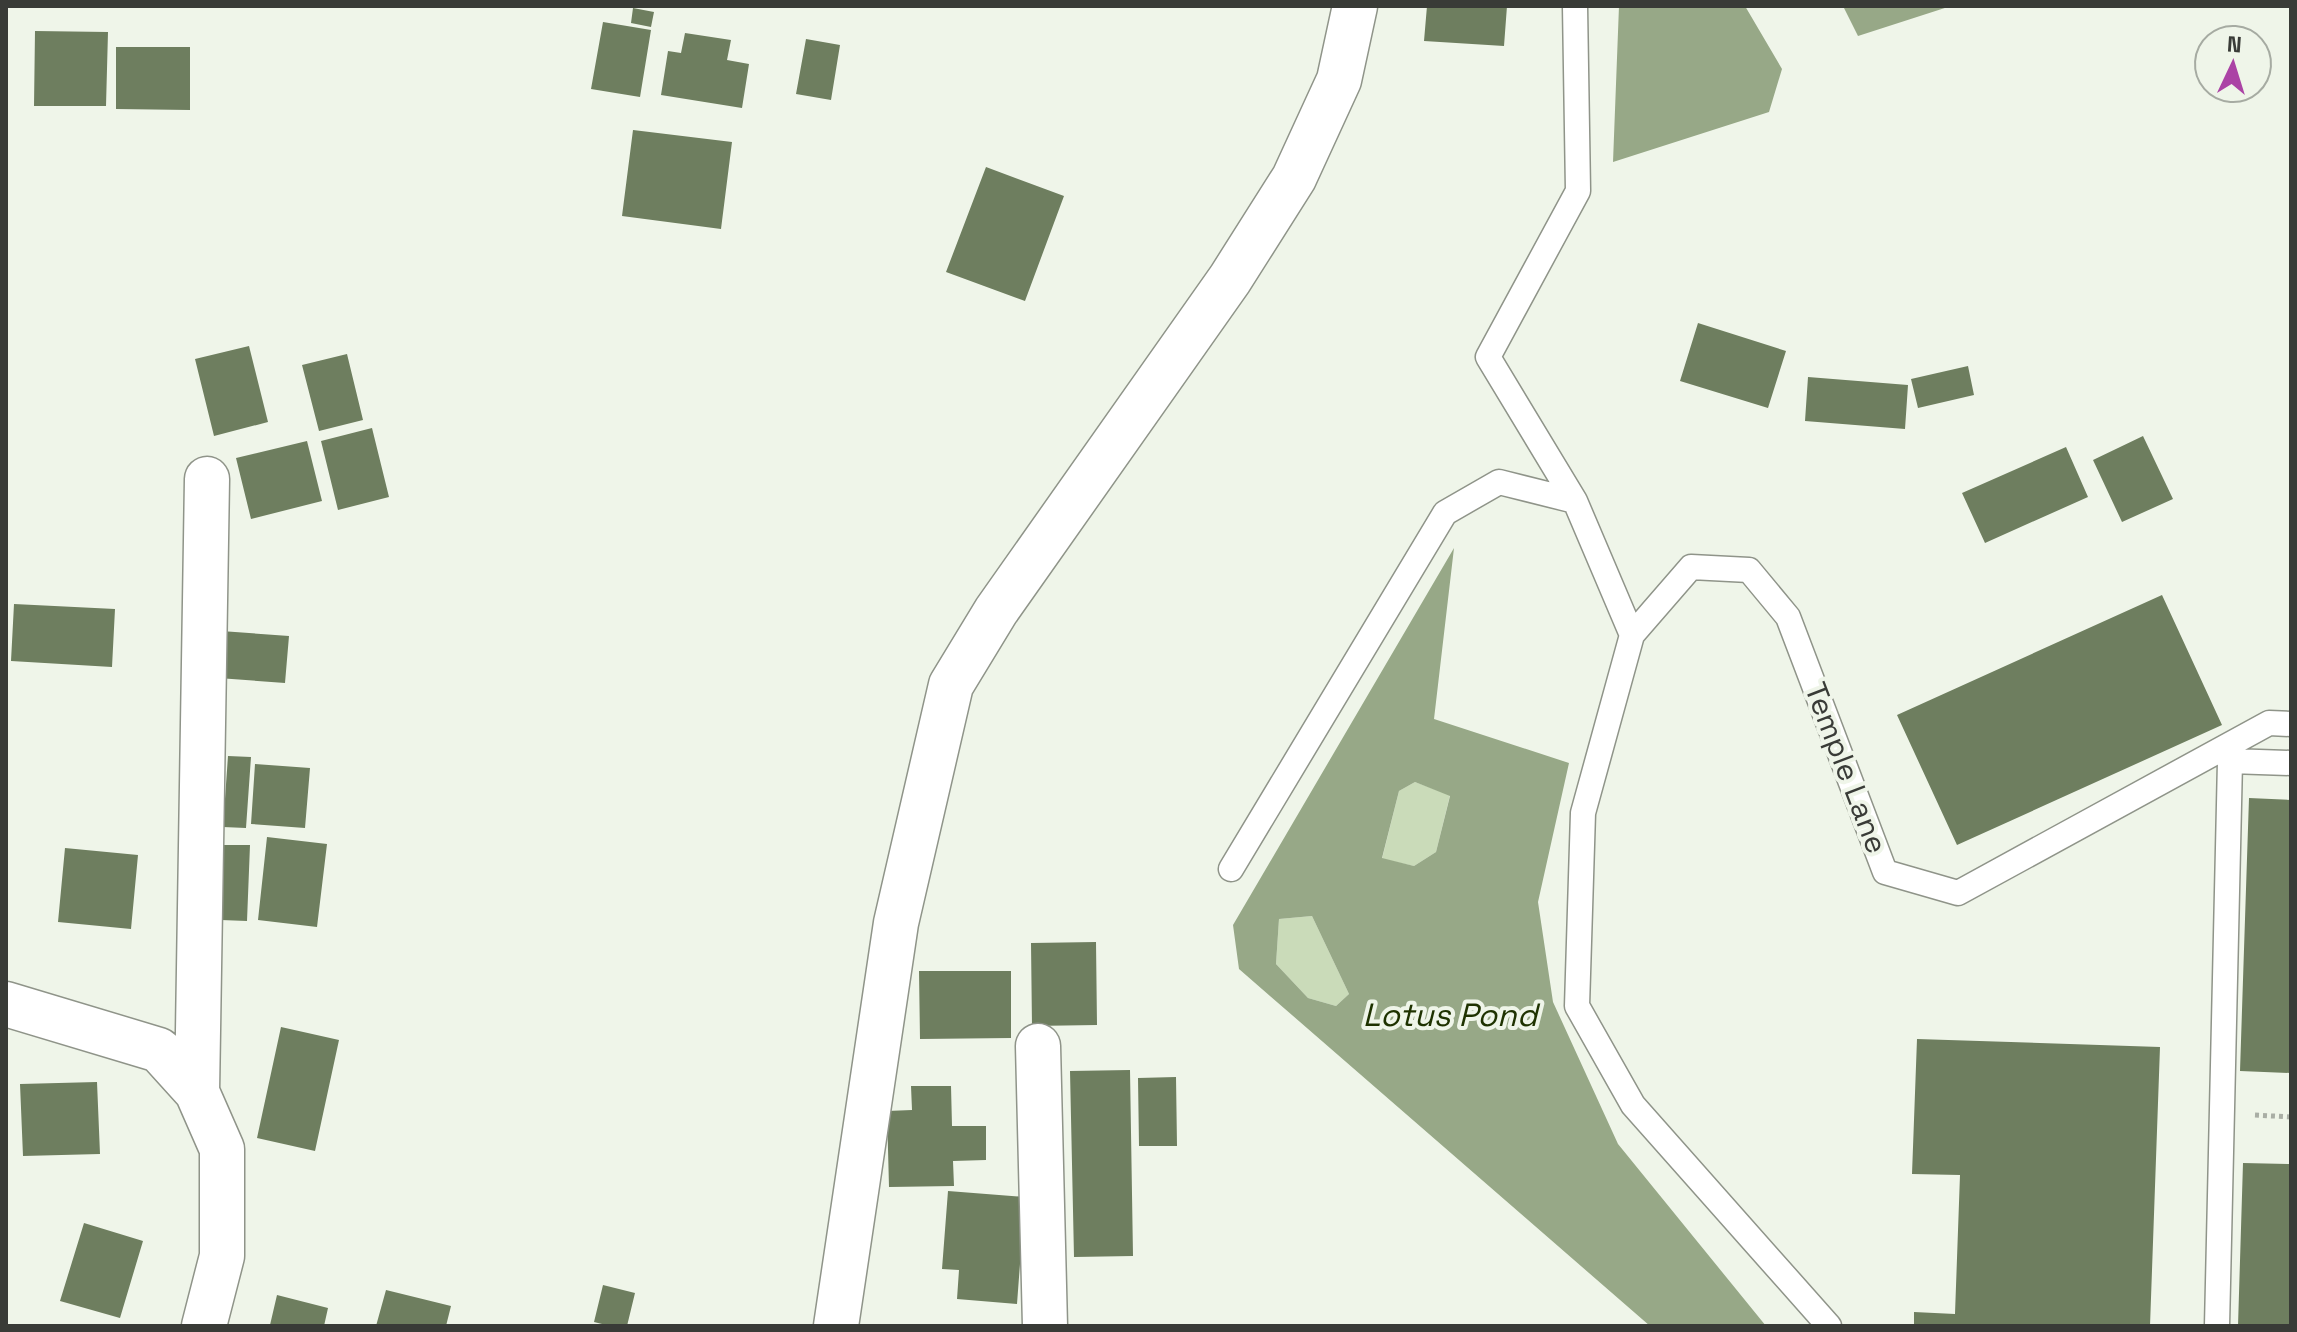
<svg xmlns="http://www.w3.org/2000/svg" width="2297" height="1332" viewBox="0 0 2297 1332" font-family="'Space Grotesk',sans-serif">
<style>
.green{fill:#cadbb9}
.water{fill:#97a887;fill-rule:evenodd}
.building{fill:#6e7e5f}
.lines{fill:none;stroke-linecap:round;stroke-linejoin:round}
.service-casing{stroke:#8f9489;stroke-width:27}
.minor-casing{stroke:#8f9489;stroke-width:47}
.path{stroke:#a9aea5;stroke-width:5;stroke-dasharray:4 4;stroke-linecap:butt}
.service{stroke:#fff;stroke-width:24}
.minor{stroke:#fff;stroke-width:44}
.labels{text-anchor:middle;stroke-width:8;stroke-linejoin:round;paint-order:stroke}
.street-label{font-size:30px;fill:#393b37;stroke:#eff5e9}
.water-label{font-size:32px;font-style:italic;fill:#1e3200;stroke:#eff5e9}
</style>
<rect width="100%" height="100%" fill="#eff5e9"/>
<path class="green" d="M 1415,782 L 1450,795 L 1436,852 L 1414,866 L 1382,859 L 1399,791 Z
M 1312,916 L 1349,994 L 1336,1006 L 1308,998 L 1276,964 L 1279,919 Z"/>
<path class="water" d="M 1619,6 L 1745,6 L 1782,69 L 1769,112 L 1613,162 Z
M 1843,6 L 1951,6 L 1858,36 Z
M 1454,548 L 1434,719 L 1569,763 L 1538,902 L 1553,1002 L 1618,1144 L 1766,1326 L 1650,1326 L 1239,969 L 1233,925 ZM 1415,782 L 1450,796 L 1436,852 L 1414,866 L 1382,858 L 1399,791 ZM 1312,916 L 1349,994 L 1336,1006 L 1308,998 L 1276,964 L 1279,919 Z"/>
<path class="building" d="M 1427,6 L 1507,6 L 1504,46 L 1424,41 Z
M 633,8 L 654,12 L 651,27 L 631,23 Z
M 603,22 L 651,30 L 640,97 L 591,89 Z
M 35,31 L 108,32 L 106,106 L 34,106 Z
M 685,33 L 731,40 L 727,60 L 749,64 L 742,108 L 661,95 L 668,51 L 681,53 Z
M 806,39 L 840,45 L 831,100 L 796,94 Z
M 116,47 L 190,47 L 190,110 L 116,109 Z
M 633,130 L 732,142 L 721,229 L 622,216 Z
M 986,167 L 1064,196 L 1025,301 L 946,272 Z
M 1698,323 L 1786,351 L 1768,408 L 1680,381 Z
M 249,346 L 268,422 L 214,436 L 195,359 Z
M 347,354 L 363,420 L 319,431 L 302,365 Z
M 1968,366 L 1974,395 L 1918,408 L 1911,379 Z
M 1808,377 L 1908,385 L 1905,429 L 1805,421 Z
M 372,428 L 389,497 L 338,510 L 321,441 Z
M 2143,436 L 2173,499 L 2122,522 L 2093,460 Z
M 307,441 L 322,501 L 251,519 L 236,458 Z
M 2066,447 L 2088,497 L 1985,543 L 1962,493 Z
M 2162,595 L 2222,725 L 1957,845 L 1897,715 Z
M 14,604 L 115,609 L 112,667 L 11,661 Z
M 221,631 L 289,636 L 285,683 L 218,678 Z
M 228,756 L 251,757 L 246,828 L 223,827 Z
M 255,764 L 310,768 L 305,828 L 251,824 Z
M 2249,798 L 2291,800 L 2291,1073 L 2240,1071 Z
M 267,837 L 327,844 L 317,927 L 258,920 Z
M 224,845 L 250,845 L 247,921 L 221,920 Z
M 65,848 L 138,855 L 131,929 L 58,922 Z
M 1096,942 L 1097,1025 L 1032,1026 L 1031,943 Z
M 919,971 L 1011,971 L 1011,1038 L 920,1039 Z
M 281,1027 L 339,1040 L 315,1151 L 257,1138 Z
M 1917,1039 L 2160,1047 L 2150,1326 L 1914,1326 L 1914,1312 L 1955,1314 L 1960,1175 L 1912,1174 Z
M 1130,1070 L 1133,1256 L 1074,1257 L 1070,1071 Z
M 1176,1077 L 1177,1146 L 1139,1146 L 1138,1078 Z
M 97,1082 L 100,1154 L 23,1156 L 20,1084 Z
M 911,1086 L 951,1086 L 952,1126 L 986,1126 L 986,1160 L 953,1161 L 954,1186 L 889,1187 L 887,1111 L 912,1110 Z
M 2243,1163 L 2291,1164 L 2291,1326 L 2238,1326 Z
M 948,1191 L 1025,1197 L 1017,1304 L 957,1299 L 959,1270 L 942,1269 Z
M 84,1223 L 143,1241 L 120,1318 L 60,1301 Z
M 603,1285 L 635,1293 L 627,1326 L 610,1326 L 594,1322 Z
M 386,1290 L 451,1306 L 446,1326 L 376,1326 Z
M 277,1295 L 328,1308 L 324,1326 L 270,1325 Z"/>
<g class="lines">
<g class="service-casing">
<path id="service" d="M 1575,501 L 1488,357 L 1578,191 L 1575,6
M 1632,635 L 1691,567 L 1749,570 L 1788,617 L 1885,872 L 1958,893 L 2269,723 L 2291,724
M 1231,869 L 1445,513 L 1499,482 L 1575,501 L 1632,635 L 1583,813 L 1577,1006 L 1633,1105 L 1829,1326
M 2217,1326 L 2230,761 L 2291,763"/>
</g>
<g class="minor-casing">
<path id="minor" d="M 6,1004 L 159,1050 L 197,1092 L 222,1149 L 222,1256 L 204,1326
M 1038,1046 L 1045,1326
M 197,1092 L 207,479
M 836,1326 L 896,923 L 951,685 L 996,611 L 1230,279 L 1294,178 L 1339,80 L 1355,6"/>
</g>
<path class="path" d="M 2255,1115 L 2291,1117"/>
<use href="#service" class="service"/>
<use href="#minor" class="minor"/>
</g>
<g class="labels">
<g class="street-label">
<text transform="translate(1846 768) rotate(69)" y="10">Temple Lane</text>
</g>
<g class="water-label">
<text x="1450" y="1026">Lotus Pond</text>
</g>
</g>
<rect width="2297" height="1332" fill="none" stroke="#393b37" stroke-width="16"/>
<g transform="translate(2233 64) rotate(4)"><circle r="38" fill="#eff5e9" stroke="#a6aba2" stroke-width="2"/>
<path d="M0-6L14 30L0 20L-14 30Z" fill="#ab43a5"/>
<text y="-12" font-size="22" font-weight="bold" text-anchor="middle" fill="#393b37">N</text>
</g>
</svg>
